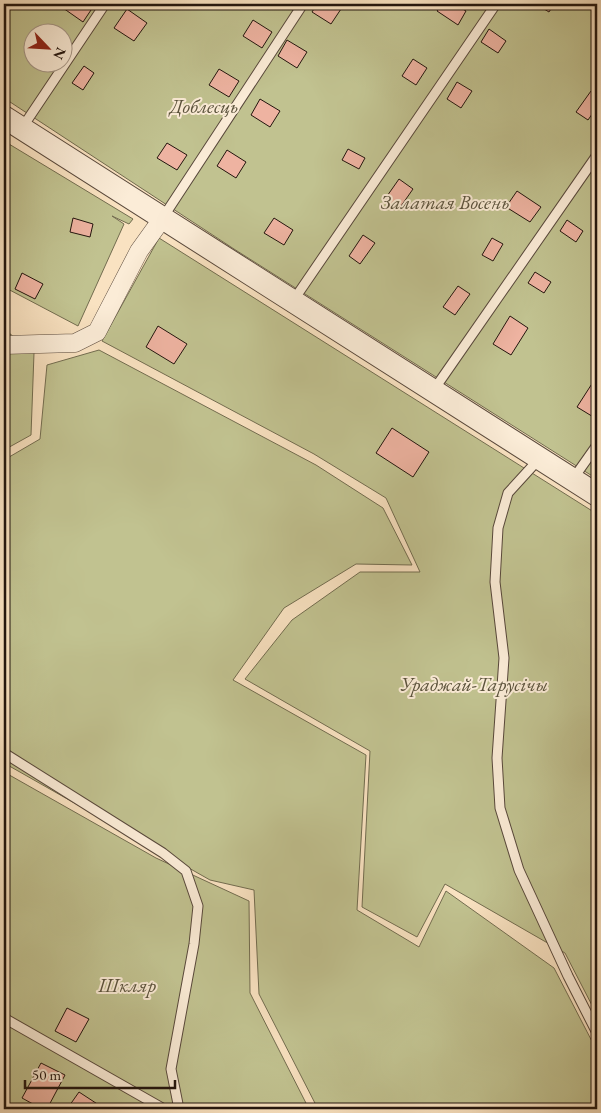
<svg xmlns="http://www.w3.org/2000/svg" width="601" height="1113" viewBox="0 0 601 1113" font-family="'EB Garamond',serif">
<style>
.green{fill:#c1c290;stroke:#726c4f;fill-rule:evenodd}
.building{fill:#eeb3a1;stroke:#23150e}
.lines{fill:none;stroke-linecap:round;stroke-linejoin:round}
.service-casing{stroke:#58483b;stroke-width:11}
.minor-casing{stroke:#58483b;stroke-width:19}
.tertiary-casing{stroke:#58483b;stroke-width:24}
.service{stroke:#fbecd7;stroke-width:9}
.minor{stroke:#fbecd7;stroke-width:18}
.tertiary{stroke:#fbecd7;stroke-width:22}
.labels{text-anchor:middle;stroke-width:4;stroke-linejoin:round;paint-order:stroke}
.park-label{font-size:20px;font-style:italic;fill:#5a523c;stroke:#fbecd7}
</style>
<rect width="100%" height="100%" fill="#f9e2c1"/>
<filter id="stains"><feTurbulence type="fractalNoise" baseFrequency=".004" numOctaves="4"/><feColorMatrix values="0 0 0 0 .2 0 0 0 0 .09 0 0 0 0 .02 0 0 0 .5 -.17"/></filter>
<radialGradient id="worn" r=".72"><stop offset=".6" stop-color="#630" stop-opacity="0"/><stop offset="1" stop-color="#630" stop-opacity=".3"/></radialGradient>
<path class="green" d="M 4,4 L 597,4 L 597,479 L 234,249 L 4,98 ZM 32,32 L 62,32 L 62,62 L 32,62 Z
M 4,141 L 133,219 L 129,224 L 112,216 L 124,224 L 78,326 L 4,287 Z
M 159,238 L 597,514 L 597,1015 L 565,953 L 445,884 L 417,937 L 362,907 L 370,751 L 245,679 L 292,620 L 360,572 L 420,572 L 386,498 L 314,454 L 102,341 Z
M 4,329 L 34,353 L 31,435 L 4,450 Z
M 99,350 L 316,465 L 383,508 L 412,565 L 356,564 L 284,608 L 233,680 L 366,755 L 357,910 L 419,947 L 446,891 L 554,968 L 597,1051 L 597,1109 L 318,1109 L 259,994 L 254,890 L 210,880 L 4,763 L 4,460 L 40,439 L 47,365 Z
M 4,772 L 156,858 L 249,901 L 250,993 L 309,1109 L 4,1109 Z"/>
<path class="building" d="M 66,4 L 95,4 L 83,22 L 63,8 Z
M 317,4 L 332,4 L 341,9 L 331,24 L 312,12 Z
M 442,4 L 454,4 L 466,11 L 458,25 L 437,11 Z
M 536,4 L 554,4 L 549,12 Z
M 127,9 L 147,23 L 134,41 L 114,28 Z
M 253,20 L 272,32 L 262,48 L 243,36 Z
M 489,29 L 506,41 L 498,53 L 481,42 Z
M 287,40 L 307,52 L 297,68 L 278,56 Z
M 413,59 L 427,68 L 416,85 L 402,76 Z
M 84,66 L 94,73 L 83,90 L 72,83 Z
M 219,69 L 239,81 L 229,97 L 209,85 Z
M 457,82 L 472,91 L 461,108 L 447,99 Z
M 591,91 L 597,95 L 597,107 L 588,120 L 576,112 Z
M 260,99 L 280,111 L 270,127 L 251,115 Z
M 167,143 L 187,155 L 177,170 L 157,158 Z
M 348,149 L 365,158 L 359,169 L 342,160 Z
M 227,150 L 246,162 L 236,178 L 217,166 Z
M 399,179 L 413,189 L 399,209 L 385,199 Z
M 517,191 L 541,207 L 530,222 L 506,207 Z
M 73,218 L 93,224 L 90,237 L 70,232 Z
M 274,218 L 293,230 L 284,245 L 264,233 Z
M 567,220 L 583,231 L 576,242 L 560,231 Z
M 363,235 L 375,243 L 360,264 L 349,256 Z
M 492,238 L 503,244 L 493,261 L 482,255 Z
M 535,272 L 551,282 L 544,293 L 528,283 Z
M 22,273 L 43,284 L 35,299 L 15,289 Z
M 458,286 L 470,294 L 455,315 L 443,307 Z
M 510,316 L 528,328 L 511,355 L 493,344 Z
M 158,326 L 187,344 L 174,364 L 146,347 Z
M 595,379 L 597,381 L 595,418 L 577,407 Z
M 392,428 L 429,452 L 413,477 L 376,453 Z
M 67,1008 L 89,1019 L 76,1042 L 55,1031 Z
M 41,1063 L 65,1075 L 47,1109 L 42,1109 L 22,1098 Z
M 79,1092 L 105,1109 L 67,1109 Z"/>
<g class="lines">
<g class="service-casing">
<path id="service" d="M 22,128 L 105,4
M 162,219 L 303,4
M 293,301 L 496,4
M 433,391 L 597,155
M 539,459 L 508,493 L 498,528 L 495,582 L 504,658 L 497,758 L 500,808 L 519,870 L 568,976 L 597,1033
M 573,479 L 597,445
M 4,753 L 163,853 L 186,871 L 198,906 L 194,944 L 171,1069 L 179,1109
M 4,1018 L 164,1109"/>
</g>
<g class="minor-casing">
<path id="minor" d="M 4,345 L 75,343 L 97,332 L 139,251 L 162,219"/>
</g>
<g class="tertiary-casing">
<path id="tertiary" d="M 4,117 L 597,495"/>
</g>
<use href="#service" class="service"/>
<use href="#minor" class="minor"/>
<use href="#tertiary" class="tertiary"/>
</g>
<g class="labels">
<g class="park-label">
<text x="204" y="113">Доблесць</text>
<text x="445" y="209">Залатая Восень</text>
<text x="474" y="691">Ураджай-Тарусічы</text>
<text x="127" y="992">Шкляр</text>
</g>
</g>
<rect width="601" height="1113" fill="none" stroke="#f9e2c1" stroke-width="20"/>
<rect x="5" y="5" width="591" height="1103" fill="none" stroke="#23150e" stroke-width="2.5"/>
<rect x="10" y="10" width="581" height="1093" fill="none" stroke="#23150e"/>
<g transform="translate(48 48) rotate(115)"><circle r="24" fill="#fbecd7" stroke="#a59687"/>
<path d="M0-4L9 19L0 12L-9 19Z" fill="#8f2418"/>
<text y="-8" font-size="14" font-weight="bold" text-anchor="middle" fill="#23150e">N</text>
</g>
<path d="M25 1080v8h150v-8" fill="none" stroke="#23150e" stroke-width="2.5"/>
<text x="32" y="1080" font-size="15" fill="#23150e" stroke="#fbecd7" stroke-width="4" paint-order="stroke">50 m</text>
<rect width="100%" height="100%" filter="url(#stains)"/>
<rect width="100%" height="100%" fill="url(#worn)"/>
</svg>
